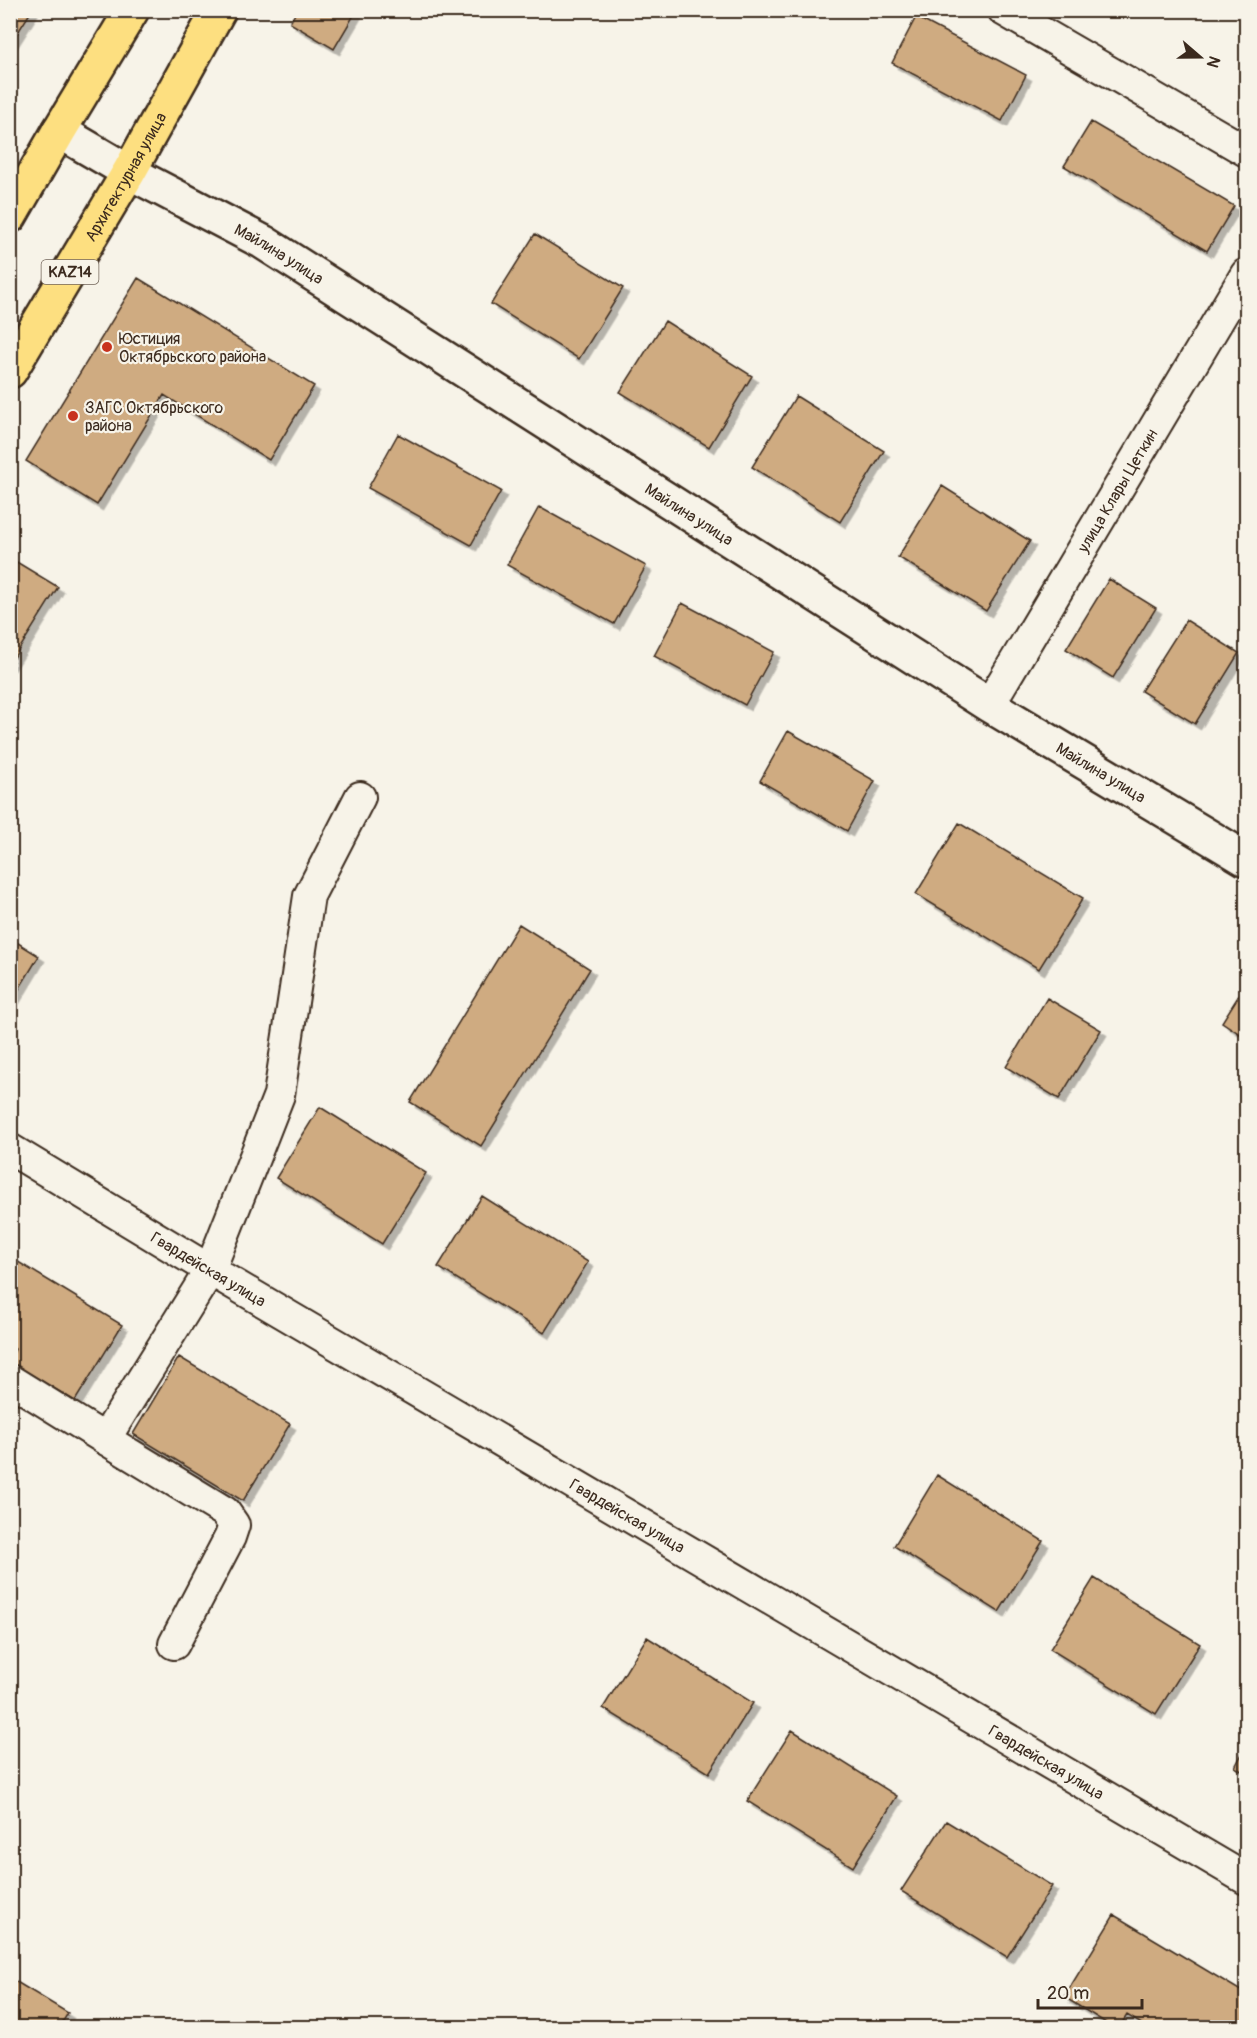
<svg xmlns="http://www.w3.org/2000/svg" width="1257" height="2038" viewBox="0 0 1257 2038" font-family="Pangolin,sans-serif">
<style>
.building{fill:#cfab81;stroke:#3b2a1e;stroke-width:1.5;filter:url(#shadow)}
.lines{fill:none;stroke-linecap:round;stroke-linejoin:round}
.street-casing{stroke:#3b2a1e;stroke-width:34}
.secondary-casing{stroke:#3b2a1e;stroke-width:38}
.primary-casing{stroke:#3b2a1e;stroke-width:38}
.street{stroke:#f7f3e8;stroke-width:30}
.secondary{stroke:#f7f3e8;stroke-width:33}
.primary{stroke:#fddf80;stroke-width:33}
.poi-dot{fill:#c8321e;stroke:#f7f3e8;stroke-width:2}
.labels{text-anchor:middle;stroke-width:4.5;stroke-linejoin:round;paint-order:stroke}
.shield{fill:#f7f3e8;stroke:#73665b;stroke-width:1.5}
.shield-label{font-size:15px;font-weight:bold;fill:#3b2a1e}
.street-label{font-size:16px;fill:#3b2a1e;stroke:#f7f3e8}
.poi-label{font-size:16px;fill:#3b2a1e;stroke:#f7f3e8;text-anchor:start}
</style>
<defs>
<filter id="shadow"><feDropShadow dx="5.5" dy="5.5" stdDeviation="0" flood-color="#0004"/></filter>
</defs>
<rect width="100%" height="100%" fill="#f7f3e8"/>
<filter id="ink" filterUnits="userSpaceOnUse"><feTurbulence type="fractalNoise" baseFrequency=".0167" numOctaves="2"/><feDisplacementMap in="SourceGraphic" scale="12" xChannelSelector="R" yChannelSelector="G"/><feConvolveMatrix kernelMatrix="1 2 1 2 8 2 1 2 1" color-interpolation-filters="sRGB"/></filter>
<g filter="url(#ink)">
<path class="building" d="M 10,10 L 32,10 L 10,45 Z
M 297,10 L 357,10 L 334,49 L 290,23 Z
M 916,17 L 1026,75 L 1002,121 L 892,63 Z
M 1091,122 L 1234,206 L 1207,251 L 1064,166 Z
M 535,234 L 623,288 L 579,359 L 491,304 Z
M 138,278 L 314,386 L 269,460 L 164,395 L 97,505 L 26,461 Z
M 665,321 L 752,376 L 709,447 L 620,392 Z
M 796,396 L 884,451 L 840,522 L 752,467 Z
M 398,434 L 501,491 L 471,545 L 368,488 Z
M 942,486 L 1030,541 L 986,611 L 898,557 Z
M 539,507 L 646,566 L 614,624 L 507,565 Z
M 10,558 L 58,587 L 10,664 Z
M 1109,579 L 1156,608 L 1113,678 L 1066,649 Z
M 682,603 L 774,652 L 745,705 L 654,656 Z
M 1186,620 L 1239,653 L 1195,724 L 1141,691 Z
M 788,731 L 875,781 L 847,831 L 760,781 Z
M 959,823 L 1083,898 L 1039,969 L 916,894 Z
M 519,924 L 590,969 L 481,1146 L 410,1102 Z
M 10,938 L 39,956 L 10,1004 Z
M 1246,984 L 1246,1038 L 1222,1022 Z
M 1047,998 L 1101,1030 L 1059,1099 L 1006,1067 Z
M 320,1107 L 426,1173 L 382,1244 L 276,1178 Z
M 482,1196 L 588,1262 L 544,1333 L 438,1267 Z
M 10,1257 L 122,1325 L 75,1401 L 10,1362 L 15,1349 L 10,1346 Z
M 179,1357 L 290,1424 L 243,1501 L 133,1434 Z
M 937,1475 L 1043,1541 L 999,1612 L 894,1546 Z
M 1094,1578 L 1200,1644 L 1156,1714 L 1050,1649 Z
M 647,1637 L 753,1703 L 709,1773 L 603,1708 Z
M 792,1730 L 897,1796 L 853,1867 L 747,1801 Z
M 1246,1746 L 1246,1774 L 1235,1767 Z
M 946,1821 L 1052,1886 L 1007,1957 L 901,1891 Z
M 1114,1915 L 1246,1994 L 1246,2028 L 1148,2028 L 1127,2015 L 1119,2028 L 1114,2028 L 1064,1997 Z
M 10,1978 L 68,2013 L 59,2028 L 10,2028 Z"/>
<g class="lines">
<g class="street-casing">
<g id="street">
<path d="M 1003,10 L 1246,151"/>
<path id="s1" d="M 989,705 L 1246,274"/>
<path id="s2" d="M 10,1149 L 210,1270 L 1246,1879"/>
<path d="M 10,1380 L 105,1439 L 210,1270 L 246,1179 L 279,1095 L 309,896 L 360,797"/>
<path d="M 105,1439 L 225,1512 L 234,1525 L 230,1537 L 174,1644"/>
</g>
</g>
<g class="secondary-casing">
<g id="secondary">
<path id="s3" d="M 59,131 L 129,172 L 263,242 L 989,705 L 1246,859"/>
</g>
</g>
<g class="primary-casing">
<g id="primary">
<path d="M 10,216 L 59,131 L 132,10"/>
<path id="s4" d="M 10,371 L 129,172 L 219,10"/>
</g>
</g>
<use href="#street" class="street"/>
<use href="#secondary" class="secondary"/>
<use href="#primary" class="primary"/>
</g>
</g>
<g class="poi-dot">
<circle cx="107" cy="347" r="6"/>
<circle cx="73" cy="416" r="6"/>
</g>
<g class="labels">
<rect class="shield" x="41.5" y="260" width="57" height="24" rx="4.5"/>
<g class="shield-label">
<text x="70" y="277">KAZ14</text>
</g>
<g class="street-label">
<text dy="6" stroke="none"><textPath href="#s4" startOffset="226">Архитектурная улица</textPath></text>
<text dy="6" stroke="none"><textPath href="#s3" startOffset="252">Майлина улица</textPath></text>
<text dy="6" stroke="none"><textPath href="#s1" startOffset="250">улица Клары Цеткин</textPath></text>
<text dy="6" stroke="none"><textPath href="#s3" startOffset="738">Майлина улица</textPath></text>
<text dy="6" stroke="none"><textPath href="#s3" startOffset="1224">Майлина улица</textPath></text>
<text dy="6" stroke="none"><textPath href="#s2" startOffset="232">Гвардейская улица</textPath></text>
<text dy="6" stroke="none"><textPath href="#s2" startOffset="718">Гвардейская улица</textPath></text>
<text dy="6" stroke="none"><textPath href="#s2" startOffset="1204">Гвардейская улица</textPath></text>
</g>
<g class="poi-label">
<text x="119" y="344">Юстиция<tspan x="119" dy="18">Октябрьского района</tspan></text>
<text x="85" y="413">ЗАГС Октябрьского<tspan x="85" dy="18">района</tspan></text>
</g>
</g>
<rect width="1257" height="2038" fill="none" stroke="#f7f3e8" stroke-width="36"/>
<rect x="18" y="18" width="1221" height="2002" fill="none" stroke="#3b2a1e" stroke-width="2" filter="url(#ink)"/>
<g transform="translate(1200 57) rotate(110)" stroke="#f7f3e8" stroke-width="4.5" paint-order="stroke">
<path d="M0-4.5L10 22L0 15L-10 22Z" fill="#3b2a1e"/>
<text y="-9" font-size="16" font-weight="bold" text-anchor="middle" fill="#3b2a1e">N</text>
</g>
<path d="M1038 1999v9h104v-9" fill="none" stroke="#3b2a1e" stroke-width="3"/>
<text x="1047" y="1999" font-size="18" fill="#3b2a1e" stroke="#f7f3e8" stroke-width="4.5" paint-order="stroke">20 m</text>
</svg>
